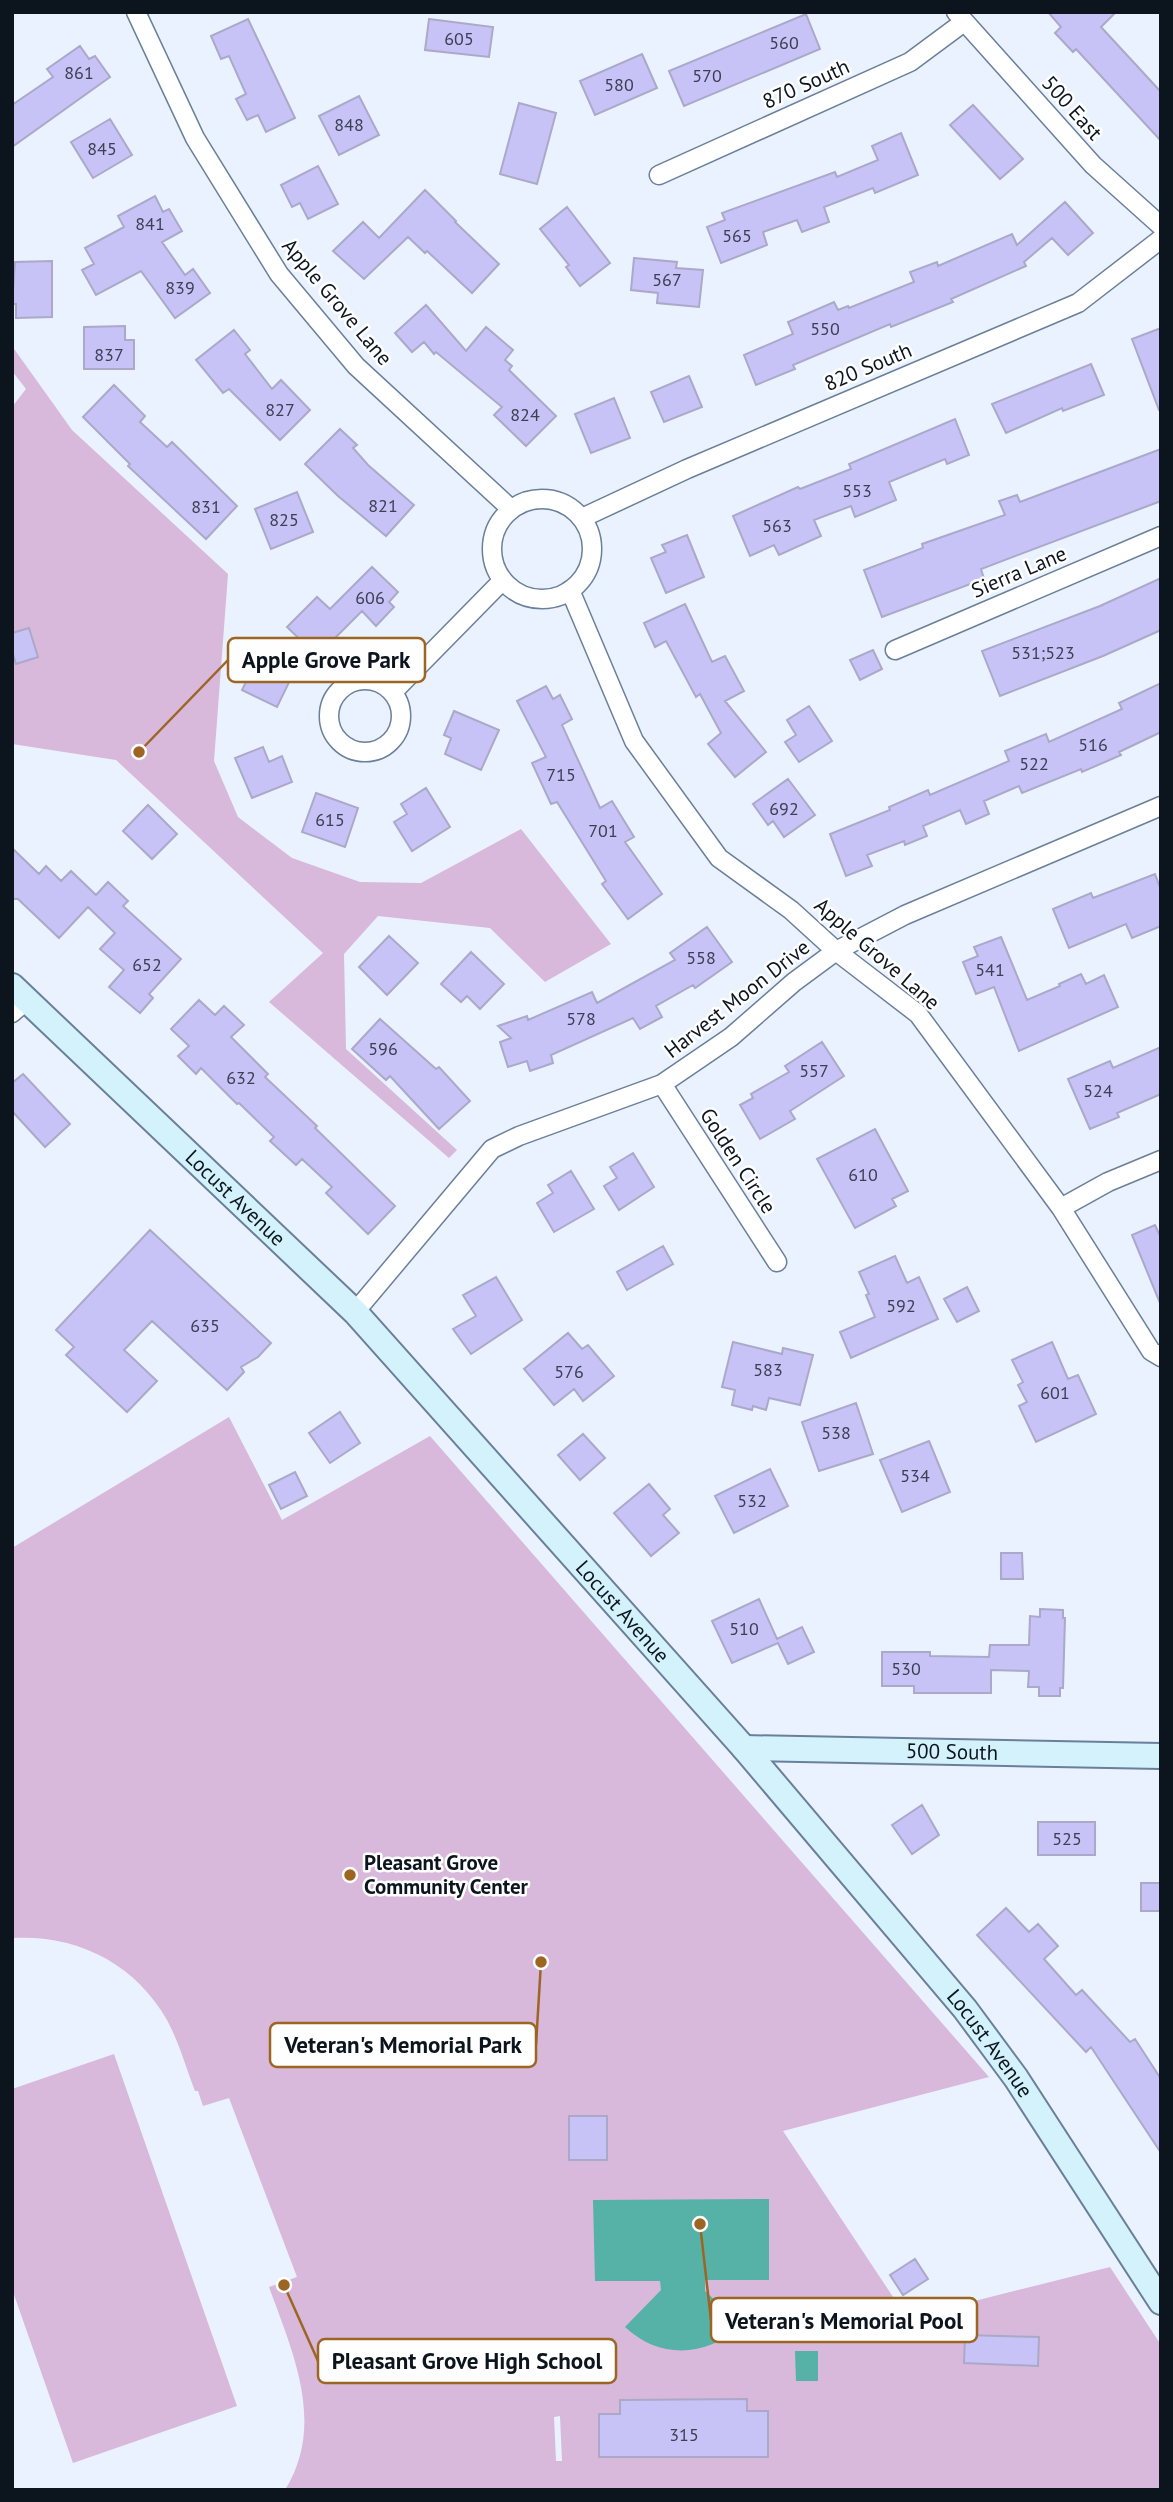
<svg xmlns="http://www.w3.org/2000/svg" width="1173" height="2502" viewBox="0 0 1173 2502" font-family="'PT Sans',sans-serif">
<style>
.green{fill:#d8b8db;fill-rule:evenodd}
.water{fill:#56b1a7}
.building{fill:#c8c3f6;stroke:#aba8ca;stroke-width:2}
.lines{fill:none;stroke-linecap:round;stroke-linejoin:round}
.street-casing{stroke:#6a7f9a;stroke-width:21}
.secondary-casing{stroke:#6a7f9a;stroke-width:28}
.street{stroke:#fff;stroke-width:18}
.secondary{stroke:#d3f2fb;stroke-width:24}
.poi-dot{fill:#9d6522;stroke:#fefefe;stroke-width:2.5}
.labels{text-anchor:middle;stroke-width:5;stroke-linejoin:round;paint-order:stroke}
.number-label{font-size:18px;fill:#3b4054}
.street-label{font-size:21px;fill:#0c141e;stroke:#fefefe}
.poi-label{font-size:21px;font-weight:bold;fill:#0c141e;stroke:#fefefe;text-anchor:start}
.leader{fill:none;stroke:#9d6522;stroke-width:2.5}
.callout-dot{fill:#9d6522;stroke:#fefefe;stroke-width:2.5}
.callout{fill:#fefefe;stroke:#9d6522;stroke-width:2.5}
.callout-label{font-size:23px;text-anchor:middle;font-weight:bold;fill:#0c141e}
</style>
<rect width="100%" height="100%" fill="#e9f2fe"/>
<path class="green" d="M 12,346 L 72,430 L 228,574 L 214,761 L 238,817 L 292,858 L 360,882 L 421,883 L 521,829 L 611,944 L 545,982 L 490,928 L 378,916 L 344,954 L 346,1049 L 457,1150 L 449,1158 L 269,1002 L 323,953 L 116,760 L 12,744 L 12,407 L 26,389 L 12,371 Z
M 229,1417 L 282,1520 L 430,1436 L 989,2077 L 783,2131 L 907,2318 L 1110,2267 L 1161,2345 L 1161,2490 L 285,2490 C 326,2424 293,2353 269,2287 L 297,2277 L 229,2098 L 203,2106 L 198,2091 L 195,2091 C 186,2068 179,2042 167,2020 C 135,1963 76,1934 12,1938 L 12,1548 ZM 560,2416 L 562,2461 L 556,2461 L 554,2417 Z
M 114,2054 L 237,2406 L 73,2463 L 12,2289 L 12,2089 Z"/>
<path class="water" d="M 769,2199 L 769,2280 L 705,2280 L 705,2291 L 742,2325 C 707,2357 660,2360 625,2327 L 661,2290 L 660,2281 L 595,2281 L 593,2200 Z
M 795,2351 L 818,2351 L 818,2381 L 796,2381 Z"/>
<path class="building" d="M 1048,12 L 1116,12 L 1101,27 L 1161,92 L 1161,141 L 1076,49 L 1073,52 L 1055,33 L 1061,27 Z
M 806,14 L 820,49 L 684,106 L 669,71 Z
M 248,19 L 295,118 L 266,132 L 258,115 L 247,120 L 236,99 L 246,94 L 229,56 L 221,59 L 211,36 Z
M 429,19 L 493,27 L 489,57 L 425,50 Z
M 80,46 L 89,59 L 95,56 L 110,77 L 12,147 L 12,105 L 53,77 L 47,69 Z
M 642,54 L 657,88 L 595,115 L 580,81 Z
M 359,96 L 379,135 L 339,155 L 319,116 Z
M 519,103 L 556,113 L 537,184 L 500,174 Z
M 973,105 L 1023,159 L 1000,179 L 950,125 Z
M 110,119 L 132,155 L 93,178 L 71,142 Z
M 901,133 L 918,175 L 875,193 L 873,188 L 824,207 L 829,222 L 802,232 L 797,220 L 763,232 L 767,245 L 721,263 L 707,227 L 725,220 L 722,213 L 835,172 L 837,177 L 878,160 L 872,146 Z
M 318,166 L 338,204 L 308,219 L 300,203 L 292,207 L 281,185 Z
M 425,190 L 456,221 L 455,222 L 499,264 L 472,293 L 427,251 L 425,253 L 408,237 L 364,279 L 333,251 L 363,222 L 379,238 Z
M 155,196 L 163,212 L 169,209 L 182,231 L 162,242 L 185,275 L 193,269 L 210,293 L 175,318 L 141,271 L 96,295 L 82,270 L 94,264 L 85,248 L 124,227 L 118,216 Z
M 1065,202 L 1093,233 L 1068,255 L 1052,238 L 1024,262 L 1026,266 L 951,299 L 953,302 L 891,327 L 890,324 L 793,365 L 795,369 L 756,385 L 744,355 L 793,334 L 788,322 L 834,302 L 838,310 L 848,306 L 849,308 L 914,282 L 910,272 L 937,262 L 938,266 L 1012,234 L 1017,245 Z
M 567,207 L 610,263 L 580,286 L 566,267 L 569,265 L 540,229 Z
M 634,258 L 677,262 L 676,268 L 703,270 L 699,307 L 657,303 L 658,293 L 631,290 Z
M 52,261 L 52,317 L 16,318 L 16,304 L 12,304 L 15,262 Z
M 426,305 L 466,351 L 486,327 L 513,350 L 505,360 L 512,366 L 509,370 L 556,416 L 526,446 L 494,415 L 502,407 L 436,352 L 434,354 L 424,342 L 412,352 L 395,333 Z
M 125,326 L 125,340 L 134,340 L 134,369 L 84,369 L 84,327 Z
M 1161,328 L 1161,410 L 1159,410 L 1132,339 Z
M 234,330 L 250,350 L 245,354 L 272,389 L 281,380 L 310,410 L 280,440 L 229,389 L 223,393 L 196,360 Z
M 1091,364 L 1104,395 L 1063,411 L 1062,408 L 1006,433 L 992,404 Z
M 689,376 L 702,407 L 664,422 L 651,392 Z
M 114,385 L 145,416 L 140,422 L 167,447 L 172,442 L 237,506 L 206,539 L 128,466 L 130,464 L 83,417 Z
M 614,398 L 630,438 L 591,453 L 575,414 Z
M 955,419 L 969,455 L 947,464 L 945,459 L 889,482 L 896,500 L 855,517 L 851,506 L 814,520 L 821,536 L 779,555 L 774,545 L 750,556 L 733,516 L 798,487 L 800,489 L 851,469 L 849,464 Z
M 340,429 L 357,445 L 353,448 L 368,465 L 414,505 L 386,536 L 338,496 L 305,464 Z
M 1161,449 L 1161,501 L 981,569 L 984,579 L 882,617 L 864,570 L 923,548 L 922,544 L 1005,515 L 999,501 L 1017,495 L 1020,502 Z
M 297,492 L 313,532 L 271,549 L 255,509 Z
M 687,535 L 704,577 L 666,593 L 651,558 L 666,552 L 662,545 Z
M 372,567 L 398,592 L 389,602 L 394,607 L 376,626 L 362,611 L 317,656 L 287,627 L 317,597 L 330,609 Z
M 1161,578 L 1161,630 L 1103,656 L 1000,696 L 982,651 L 1100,606 Z
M 685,604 L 712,662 L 725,656 L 744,691 L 725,701 L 766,752 L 735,777 L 708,744 L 721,733 L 700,694 L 696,697 L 666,641 L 655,647 L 644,623 Z
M 29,628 L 38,657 L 16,664 L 12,651 L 12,633 Z
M 262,649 L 297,666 L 277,707 L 242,690 Z
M 873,650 L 882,669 L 860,680 L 850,660 Z
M 1161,683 L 1161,732 L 1119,752 L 1121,755 L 1082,772 L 1081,769 L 1022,793 L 1019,786 L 984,801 L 989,814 L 966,824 L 960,810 L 923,826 L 927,836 L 905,845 L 904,841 L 867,855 L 872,866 L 846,876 L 830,834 L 890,810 L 889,807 L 928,790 L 930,795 L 1009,761 L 1005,751 L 1046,734 L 1049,742 L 1122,709 L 1119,703 Z
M 546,686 L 553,699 L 560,695 L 572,719 L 562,725 L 600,808 L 612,801 L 634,837 L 625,842 L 662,894 L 628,919 L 602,884 L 606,881 L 557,802 L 551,804 L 532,763 L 546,757 L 517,701 Z
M 809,706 L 832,741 L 799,762 L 785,742 L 796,735 L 787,720 Z
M 454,711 L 499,730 L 481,770 L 445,754 L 451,738 L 444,735 Z
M 263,747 L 269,762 L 282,756 L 292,782 L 252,798 L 235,758 Z
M 788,779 L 815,815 L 784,837 L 773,821 L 768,825 L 753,804 Z
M 426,788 L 450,827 L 412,851 L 394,822 L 407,814 L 401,804 Z
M 316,793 L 358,808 L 345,847 L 302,832 Z
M 148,805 L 177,834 L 152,859 L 123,831 Z
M 12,848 L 39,874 L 46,866 L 61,881 L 71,871 L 96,895 L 108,882 L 128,901 L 123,906 L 181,959 L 149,994 L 153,998 L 140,1013 L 109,987 L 124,970 L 100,949 L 115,933 L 88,907 L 59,938 L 18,899 L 12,899 Z
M 1155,874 L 1161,890 L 1161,926 L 1132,938 L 1126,924 L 1069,948 L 1053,909 L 1091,893 L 1093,898 Z
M 707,927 L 732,962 L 695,988 L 693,985 L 656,1006 L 662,1017 L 640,1029 L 633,1018 L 551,1055 L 553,1063 L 530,1071 L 527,1061 L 508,1067 L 500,1042 L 511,1038 L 498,1026 L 527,1016 L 528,1020 L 592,992 L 597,1003 L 675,960 L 670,953 Z
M 389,936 L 418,963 L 387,995 L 359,967 Z
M 1001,937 L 1027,1000 L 1060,986 L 1059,984 L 1081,974 L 1086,984 L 1104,975 L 1118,1007 L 1019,1051 L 994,987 L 976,994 L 963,962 L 978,956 L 974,947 Z
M 471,952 L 504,984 L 480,1009 L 467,996 L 461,1002 L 441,984 Z
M 199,1000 L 215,1015 L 224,1006 L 244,1025 L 231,1037 L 268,1074 L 265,1077 L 317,1126 L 315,1128 L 395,1206 L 368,1234 L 326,1193 L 332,1187 L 302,1159 L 296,1165 L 270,1141 L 274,1137 L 239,1103 L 237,1104 L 201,1068 L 196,1074 L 178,1056 L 189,1046 L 171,1029 Z
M 380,1019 L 436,1069 L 439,1067 L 470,1101 L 439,1129 L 390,1076 L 386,1080 L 352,1049 Z
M 822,1042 L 844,1076 L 790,1111 L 795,1119 L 760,1139 L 740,1105 L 753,1098 L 751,1094 L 789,1072 L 785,1066 Z
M 1161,1047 L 1161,1094 L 1117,1113 L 1119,1117 L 1090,1129 L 1068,1079 L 1110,1061 L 1113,1068 Z
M 23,1074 L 70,1124 L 45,1147 L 12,1111 L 12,1083 Z
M 875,1129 L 908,1191 L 892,1199 L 896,1206 L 855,1228 L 817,1159 Z
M 633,1153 L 654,1187 L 619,1210 L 604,1186 L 617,1178 L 610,1167 Z
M 571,1171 L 594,1209 L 554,1232 L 537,1203 L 553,1193 L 548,1185 Z
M 1155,1225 L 1161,1238 L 1160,1303 L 1132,1235 Z
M 150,1230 L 271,1343 L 258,1357 L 241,1367 L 244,1372 L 227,1390 L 152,1321 L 124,1350 L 157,1381 L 127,1412 L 66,1355 L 74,1347 L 56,1330 Z
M 663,1246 L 673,1264 L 627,1290 L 617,1272 Z
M 895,1256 L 907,1283 L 919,1277 L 938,1319 L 851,1358 L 840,1332 L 875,1317 L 866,1295 L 869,1294 L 859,1272 Z
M 496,1277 L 522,1320 L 471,1354 L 453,1329 L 476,1316 L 463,1295 Z
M 967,1287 L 979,1311 L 957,1322 L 944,1299 Z
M 568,1333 L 582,1349 L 588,1345 L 614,1376 L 583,1401 L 574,1389 L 554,1405 L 524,1369 Z
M 733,1342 L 782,1354 L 783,1348 L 813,1355 L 800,1405 L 769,1398 L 766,1410 L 753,1406 L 752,1410 L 732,1405 L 735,1390 L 722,1387 Z
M 1052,1342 L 1068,1379 L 1078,1375 L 1096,1414 L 1036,1442 L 1019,1406 L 1027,1402 L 1018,1385 L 1023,1382 L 1012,1360 Z
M 856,1403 L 873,1454 L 819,1471 L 802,1422 Z
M 340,1412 L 360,1443 L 330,1463 L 309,1433 Z
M 583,1434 L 605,1458 L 580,1480 L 558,1455 Z
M 929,1441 L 950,1492 L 902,1512 L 880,1460 Z
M 770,1469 L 788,1506 L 734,1533 L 715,1496 Z
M 295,1472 L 307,1496 L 281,1509 L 269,1485 Z
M 649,1484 L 670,1509 L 663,1515 L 679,1533 L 651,1556 L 614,1513 Z
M 1001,1553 L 1022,1553 L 1023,1579 L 1001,1579 Z
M 759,1599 L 777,1639 L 802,1627 L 814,1652 L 788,1664 L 778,1643 L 732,1663 L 712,1621 Z
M 1040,1609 L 1063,1610 L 1063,1618 L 1065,1618 L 1063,1688 L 1060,1688 L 1060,1696 L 1039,1696 L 1039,1687 L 1028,1687 L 1029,1671 L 991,1670 L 991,1693 L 914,1693 L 914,1686 L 882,1686 L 882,1652 L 930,1652 L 930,1656 L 989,1657 L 990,1645 L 1029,1645 L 1030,1616 L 1040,1617 Z
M 922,1805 L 939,1835 L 912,1854 L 892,1825 Z
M 1038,1822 L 1095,1822 L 1095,1855 L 1038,1855 Z
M 1141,1883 L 1161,1883 L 1161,1911 L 1141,1911 Z
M 1006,1908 L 1029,1932 L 1038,1924 L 1058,1946 L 1044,1959 L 1076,1995 L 1082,1990 L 1130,2042 L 1135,2039 L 1161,2079 L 1161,2153 L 1091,2047 L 1086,2052 L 977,1935 Z
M 569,2116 L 607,2116 L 607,2160 L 569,2160 Z
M 915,2259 L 928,2279 L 903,2295 L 890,2275 Z
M 965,2335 L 1039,2337 L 1038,2366 L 964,2363 Z
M 747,2399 L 747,2411 L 768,2411 L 768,2457 L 599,2457 L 599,2414 L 620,2414 L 620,2400 Z"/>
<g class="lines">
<g class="street-casing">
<path id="street" d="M 136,12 L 195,138 L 279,274 L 356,366 L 511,509
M 956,12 L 1093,165 L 1161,226
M 659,175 L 910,62 L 964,22
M492 549a50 50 0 1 1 100 0a50 50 0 1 1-100 0Z
M 582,518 L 687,469 L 1078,303 L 1161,239
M 570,590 L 634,741 L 719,858 L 791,910 L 836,951 L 918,1014 L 1061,1208 L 1151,1351 L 1161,1357
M 895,650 L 1161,536
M329 716a36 36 0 1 1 72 0a36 36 0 1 1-72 0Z
M 393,692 L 503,580
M 12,1013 L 27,1000
M 662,1084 L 777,1262
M 1061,1208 L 1108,1182 L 1161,1160
M 355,1312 L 492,1149 L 519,1136 L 662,1084 L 731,1037 L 794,982 L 836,951 L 905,915 L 1161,806"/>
</g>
<g class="secondary-casing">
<g id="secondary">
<path id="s1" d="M 12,986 L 355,1312 L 744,1748 L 965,2009 L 1016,2078 L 1161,2302"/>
<path id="s2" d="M 744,1748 L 1161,1756"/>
</g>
</g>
<use href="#street" class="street"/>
<use href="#secondary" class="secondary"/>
</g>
<circle class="poi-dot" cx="350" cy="1875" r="7"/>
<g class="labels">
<g class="number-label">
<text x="459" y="45">605</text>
<text x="784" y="49">560</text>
<text x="79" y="79">861</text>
<text x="707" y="82">570</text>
<text x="619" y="91">580</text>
<text x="349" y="131">848</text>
<text x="102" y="155">845</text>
<text x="150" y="230">841</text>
<text x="737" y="242">565</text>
<text x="667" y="286">567</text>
<text x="180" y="294">839</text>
<text x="825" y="335">550</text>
<text x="109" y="361">837</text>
<text x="280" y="416">827</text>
<text x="525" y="421">824</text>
<text x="857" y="497">553</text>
<text x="383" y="512">821</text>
<text x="206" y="513">831</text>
<text x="284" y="526">825</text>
<text x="777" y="532">563</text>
<text x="370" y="604">606</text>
<text x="1043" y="659">531;523</text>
<text x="1093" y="751">516</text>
<text x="1034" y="770">522</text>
<text x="561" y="781">715</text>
<text x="784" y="815">692</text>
<text x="330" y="826">615</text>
<text x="603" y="837">701</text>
<text x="701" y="964">558</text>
<text x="147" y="971">652</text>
<text x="990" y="976">541</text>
<text x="581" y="1025">578</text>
<text x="383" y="1055">596</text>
<text x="814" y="1077">557</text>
<text x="241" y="1084">632</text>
<text x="1098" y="1097">524</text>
<text x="863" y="1181">610</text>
<text x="901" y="1312">592</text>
<text x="205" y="1332">635</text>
<text x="768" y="1376">583</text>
<text x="569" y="1378">576</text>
<text x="1055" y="1399">601</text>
<text x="836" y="1439">538</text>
<text x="915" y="1482">534</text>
<text x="752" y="1507">532</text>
<text x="744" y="1635">510</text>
<text x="906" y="1675">530</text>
<text x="1067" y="1845">525</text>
<text x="684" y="2441">315</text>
</g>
<g class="street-label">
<text transform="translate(806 84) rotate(-24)" y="7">870 South</text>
<text transform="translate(1072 108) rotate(48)" y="7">500 East</text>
<text transform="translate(337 302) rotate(50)" y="7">Apple Grove Lane</text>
<text transform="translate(868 367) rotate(-23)" y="7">820 South</text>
<text transform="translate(1019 572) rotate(-23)" y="7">Sierra Lane</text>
<text transform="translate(877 954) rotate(41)" y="7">Apple Grove Lane</text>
<text transform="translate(737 999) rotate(-38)" y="7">Harvest Moon Drive</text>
<text transform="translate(738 1161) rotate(57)" y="7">Golden Circle</text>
<text dy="7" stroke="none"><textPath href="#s1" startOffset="308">Locust Avenue</textPath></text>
<text dy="7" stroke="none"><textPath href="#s1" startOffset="875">Locust Avenue</textPath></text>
<text dy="7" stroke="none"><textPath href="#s2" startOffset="208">500 South</textPath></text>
<text dy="7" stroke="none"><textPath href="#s1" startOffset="1442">Locust Avenue</textPath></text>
</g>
<g class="poi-label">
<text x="364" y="1870">Pleasant Grove<tspan x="364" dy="24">Community Center</tspan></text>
</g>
</g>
<path class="leader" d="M139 752L228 660M541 1962L536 2045M700 2224L711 2320M284 2285L318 2361"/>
<g class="callout-dot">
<circle cx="139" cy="752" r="7"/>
<circle cx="541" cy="1962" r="7"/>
<circle cx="700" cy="2224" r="7"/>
<circle cx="284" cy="2285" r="7"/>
</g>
<g class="callout">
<rect x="228" y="638" width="197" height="44" rx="7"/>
<rect x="270" y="2023" width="266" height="44" rx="7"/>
<rect x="711" y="2298" width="266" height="44" rx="7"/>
<rect x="318" y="2339" width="298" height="44" rx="7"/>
</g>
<g class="callout-label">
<text x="326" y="668">Apple Grove Park</text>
<text x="403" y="2053">Veteran's Memorial Park</text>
<text x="844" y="2329">Veteran's Memorial Pool</text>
<text x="467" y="2369">Pleasant Grove High School</text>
</g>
<rect width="1173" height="2502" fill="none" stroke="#0c141e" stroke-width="28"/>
</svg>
